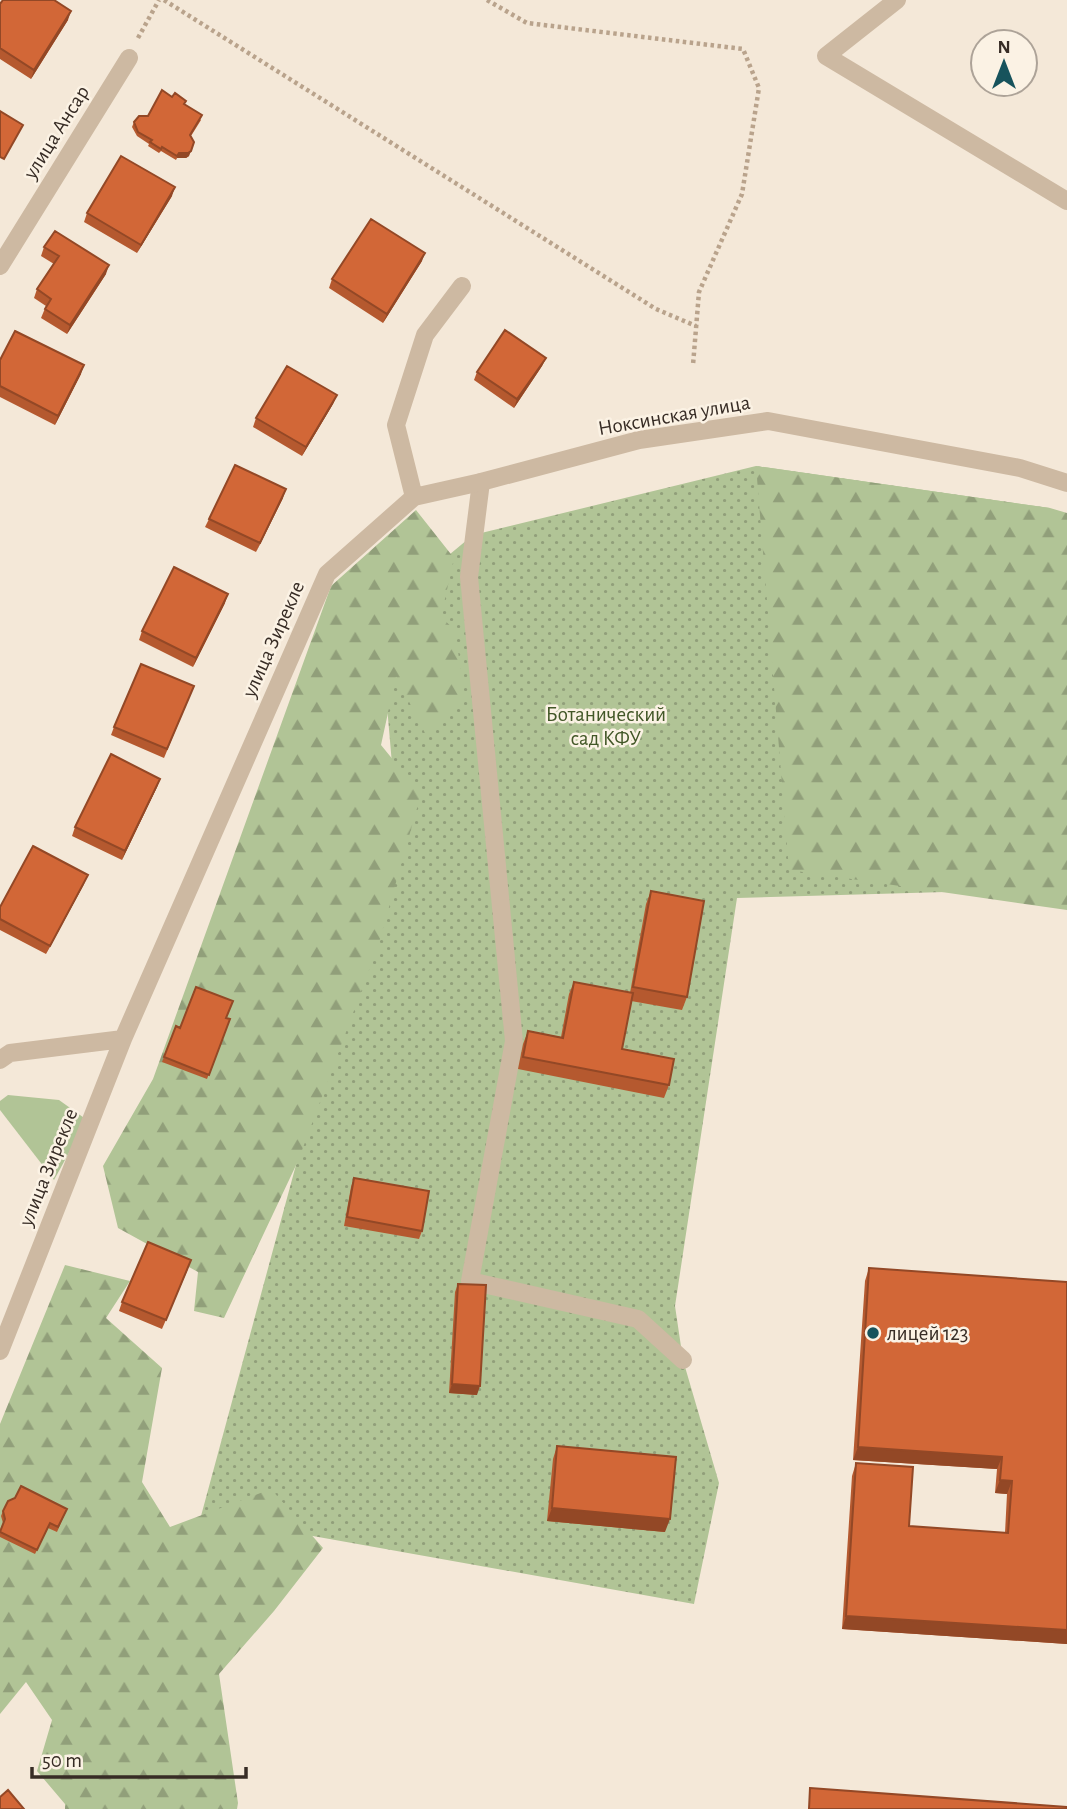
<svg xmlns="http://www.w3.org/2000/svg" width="1067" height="1809" viewBox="0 0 1067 1809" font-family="'Alegreya Sans',sans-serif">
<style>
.grass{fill:url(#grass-dots)}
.forest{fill:url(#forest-firs)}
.park{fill:#b1c496}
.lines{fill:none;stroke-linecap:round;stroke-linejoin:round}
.path{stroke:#b9a38c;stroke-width:4.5;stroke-dasharray:3.5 3.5;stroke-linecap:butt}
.lane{stroke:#cdb9a2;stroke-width:18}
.street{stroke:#cdb9a2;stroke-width:18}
.wall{fill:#b5592f}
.shaded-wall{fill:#934826}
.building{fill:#d26737;stroke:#934826;stroke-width:2}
.poi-dot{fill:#17535c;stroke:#fbf2e4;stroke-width:2.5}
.labels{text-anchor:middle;stroke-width:5;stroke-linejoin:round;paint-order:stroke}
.street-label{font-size:21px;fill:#372c25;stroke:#fbf2e4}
.park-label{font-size:21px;fill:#425727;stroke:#fbf2e4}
.poi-label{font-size:21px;fill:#372c25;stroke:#fbf2e4;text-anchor:start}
</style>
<defs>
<pattern id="grass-dots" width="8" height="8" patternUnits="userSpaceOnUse" patternTransform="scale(1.75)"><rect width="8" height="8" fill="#b1c496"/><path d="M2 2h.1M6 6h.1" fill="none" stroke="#919f7a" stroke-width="1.8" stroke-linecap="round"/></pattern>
<pattern id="forest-firs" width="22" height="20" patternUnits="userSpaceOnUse" patternTransform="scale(1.75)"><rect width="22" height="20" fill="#b1c496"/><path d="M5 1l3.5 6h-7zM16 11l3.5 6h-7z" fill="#919f7a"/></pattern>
</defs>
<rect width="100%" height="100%" fill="#f4e8d8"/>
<path class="grass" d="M 756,466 L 1050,508 L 945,892 L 737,898 L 675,1306 L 683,1360 L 719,1483 L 694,1604 L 201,1516 L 395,799 L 379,613 L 473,535 Z"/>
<path class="forest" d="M 756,466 L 1050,508 L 1067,513 L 1067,910 L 789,870 Z
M 416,510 L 454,558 L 441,617 L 455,630 L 464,694 L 426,735 L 396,676 L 381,745 L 421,794 L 378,946 L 320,1102 L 298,1161 L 224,1318 L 194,1311 L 198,1272 L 118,1228 L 103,1166 L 153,1079 L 331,586 Z
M 65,1265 L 130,1281 L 106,1318 L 162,1368 L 142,1482 L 170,1527 L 271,1489 L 323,1548 L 274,1611 L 219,1674 L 238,1803 L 237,1809 L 65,1809 L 65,1804 L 37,1771 L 52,1720 L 26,1682 L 0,1714 L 0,1424 Z"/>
<path class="park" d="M 8,1095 L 59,1100 L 87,1120 L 54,1180 L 0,1110 L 0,1101 Z"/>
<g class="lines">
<path class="path" d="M 164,0 L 656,309 L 696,326
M 487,0 L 527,23 L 743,49 L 759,88 L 742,194 L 699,292 L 693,365
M 138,38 L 159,0"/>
<path class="lane" d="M 481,482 L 469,577 L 514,1041 L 470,1281 L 638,1319 L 683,1360"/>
<path class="street" d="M 897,0 L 826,56 L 1067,201
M 0,266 L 129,58
M 414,497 L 396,425 L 425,335 L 462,286
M 0,1060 L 10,1053 L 123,1039
M 0,1351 L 123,1039 L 327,574 L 414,497 L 481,482 L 639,440 L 768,421 L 1020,468 L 1067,483"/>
</g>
<path class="wall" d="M 0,4 L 68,20 L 31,79 L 0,59 Z
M 185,105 L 201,120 L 191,136 L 189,156 L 186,158 L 177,158 L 176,160 L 161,151 L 159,153 L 148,146 L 149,144 L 137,136 L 132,127 L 134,122 L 148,116 Z
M 172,196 L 137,253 L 84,222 L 87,213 Z
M 44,247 L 106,274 L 67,334 L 41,318 L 46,306 L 34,298 L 37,289 L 54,264 L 41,256 Z
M 422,261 L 383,323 L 329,288 L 332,279 Z
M 546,358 L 542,366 L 514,408 L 474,380 L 477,372 Z
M 0,360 L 81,374 L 55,425 L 0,397 Z
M 337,395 L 333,404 L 302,456 L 253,427 L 256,418 Z
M 283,498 L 256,552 L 205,527 L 209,519 Z
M 225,603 L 193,667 L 139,640 L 142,631 Z
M 194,686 L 164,758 L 111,735 L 114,727 Z
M 160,779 L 157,787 L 122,860 L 72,836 L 75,827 Z
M 84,884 L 46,954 L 0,930 L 0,907 Z
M 651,891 L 687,997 L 682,1010 L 631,1001 L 622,1049 L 669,1085 L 664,1098 L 518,1069 L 523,1044 L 528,1031 L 561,1037 L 569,994 L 574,982 L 630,993 L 646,904 Z
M 226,1018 L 230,1019 L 207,1079 L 162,1062 L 176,1026 L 180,1028 Z
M 354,1178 L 422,1231 L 419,1239 L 344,1226 L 351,1187 Z
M 869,1268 L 1067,1282 L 1067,1644 L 842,1629 L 852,1476 L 856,1463 L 909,1526 L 1005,1533 L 1007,1494 L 995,1493 L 997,1469 L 853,1460 L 865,1281 Z
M 188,1269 L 162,1329 L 119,1311 L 122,1302 Z
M 458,1284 L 477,1395 L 449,1393 L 455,1292 Z
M 557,1446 L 665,1532 L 547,1521 L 553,1459 Z
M 67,1509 L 57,1532 L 48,1528 L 35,1554 L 0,1537 L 0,1530 L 3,1523 L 1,1516 L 3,1511 Z"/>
<path class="shaded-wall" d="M 71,11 L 68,20 L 31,79 L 34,70 Z
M 191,151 L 189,156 L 186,158 L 177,158 L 176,160 L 179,153 Z
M 175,187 L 172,196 L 137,253 L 141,245 Z
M 425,253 L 422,261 L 383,323 L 387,314 Z
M 109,265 L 106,274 L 67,334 L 70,325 Z
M 546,358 L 542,366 L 514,408 L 517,399 Z
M 84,365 L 81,374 L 55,425 L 58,416 Z
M 337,395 L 333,404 L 302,456 L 306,447 Z
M 286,489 L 283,498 L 256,552 L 260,543 Z
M 228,594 L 225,603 L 193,667 L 196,658 Z
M 160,779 L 157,787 L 122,860 L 125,851 Z
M 88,875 L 84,884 L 46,954 L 50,946 Z
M 452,1384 L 480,1386 L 477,1395 L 449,1393 Z
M 858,1447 L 1002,1457 L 997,1469 L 853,1460 Z
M 1000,1480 L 1012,1481 L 1007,1494 L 995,1493 Z
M 552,1508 L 670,1519 L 665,1532 L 547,1521 Z
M 846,1616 L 1067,1630 L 1067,1644 L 842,1629 Z"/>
<path class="building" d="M 3,0 L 54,0 L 71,11 L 34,70 L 0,48 L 0,4 Z
M 162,90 L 172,97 L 175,93 L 186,101 L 184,104 L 202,115 L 190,135 L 194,142 L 191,151 L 188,153 L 179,153 L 177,156 L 162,147 L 161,149 L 150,142 L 152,140 L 138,132 L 134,122 L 139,116 L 148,116 Z
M 0,111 L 23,125 L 4,159 L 0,157 Z
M 121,156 L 175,187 L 141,245 L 87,213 Z
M 371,219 L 425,253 L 387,314 L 332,279 Z
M 55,231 L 109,265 L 70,325 L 45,309 L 51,299 L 37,289 L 59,256 L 44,247 Z
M 505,330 L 546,358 L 517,399 L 477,372 Z
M 15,331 L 84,365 L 58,416 L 0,386 L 0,360 Z
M 287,366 L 337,395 L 306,447 L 256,418 Z
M 235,465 L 286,489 L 260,543 L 209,519 Z
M 174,567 L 228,594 L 196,658 L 142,631 Z
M 141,664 L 194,686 L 167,749 L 114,727 Z
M 111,754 L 160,779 L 125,851 L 75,827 Z
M 33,846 L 88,875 L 50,946 L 0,919 L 0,907 Z
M 651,891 L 704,901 L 687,997 L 633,987 Z
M 574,982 L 633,993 L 622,1049 L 674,1059 L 669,1085 L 523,1057 L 528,1031 L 563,1038 Z
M 196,987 L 233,1001 L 226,1018 L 230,1019 L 209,1075 L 164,1057 L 176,1026 L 180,1028 Z
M 354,1178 L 429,1191 L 422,1231 L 347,1217 Z
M 148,1242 L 191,1260 L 166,1320 L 122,1302 Z
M 869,1268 L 1067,1282 L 1067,1630 L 846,1616 L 856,1463 L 913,1467 L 909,1526 L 1008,1533 L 1012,1481 L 1000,1480 L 1002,1457 L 858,1447 Z
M 458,1284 L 486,1285 L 480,1386 L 452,1384 Z
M 557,1446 L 676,1457 L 670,1519 L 552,1508 Z
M 21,1486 L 67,1509 L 58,1527 L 50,1523 L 37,1550 L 0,1532 L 5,1519 L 3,1511 L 8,1501 L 15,1498 Z
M 810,1788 L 1067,1807 L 1067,1809 L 809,1809 Z
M 8,1790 L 24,1809 L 0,1809 L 0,1797 Z"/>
<circle class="poi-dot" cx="873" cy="1333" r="7"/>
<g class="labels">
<g class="street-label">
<text transform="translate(56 132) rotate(-58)" y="7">улица Ансар</text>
<text transform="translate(674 415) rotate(-10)" y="7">Ноксинская улица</text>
<text transform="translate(273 639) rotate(-66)" y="7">улица Зирекле</text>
<text transform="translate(48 1167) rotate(-68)" y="7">улица Зирекле</text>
</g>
<g class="park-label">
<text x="606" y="721">Ботанический<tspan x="606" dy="24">сад КФУ</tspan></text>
</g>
<g class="poi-label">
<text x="887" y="1340">лицей 123</text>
</g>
</g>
<g transform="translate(1004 63)"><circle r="33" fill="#fbf2e4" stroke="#ada398" stroke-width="2"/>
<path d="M0-5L12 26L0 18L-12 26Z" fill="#17535c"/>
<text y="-10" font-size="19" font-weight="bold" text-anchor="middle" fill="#372c25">N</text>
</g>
<path d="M32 1767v10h214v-10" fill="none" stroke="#372c25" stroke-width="3.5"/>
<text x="42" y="1767" font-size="21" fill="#372c25" stroke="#fbf2e4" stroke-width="5" paint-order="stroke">50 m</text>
</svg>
